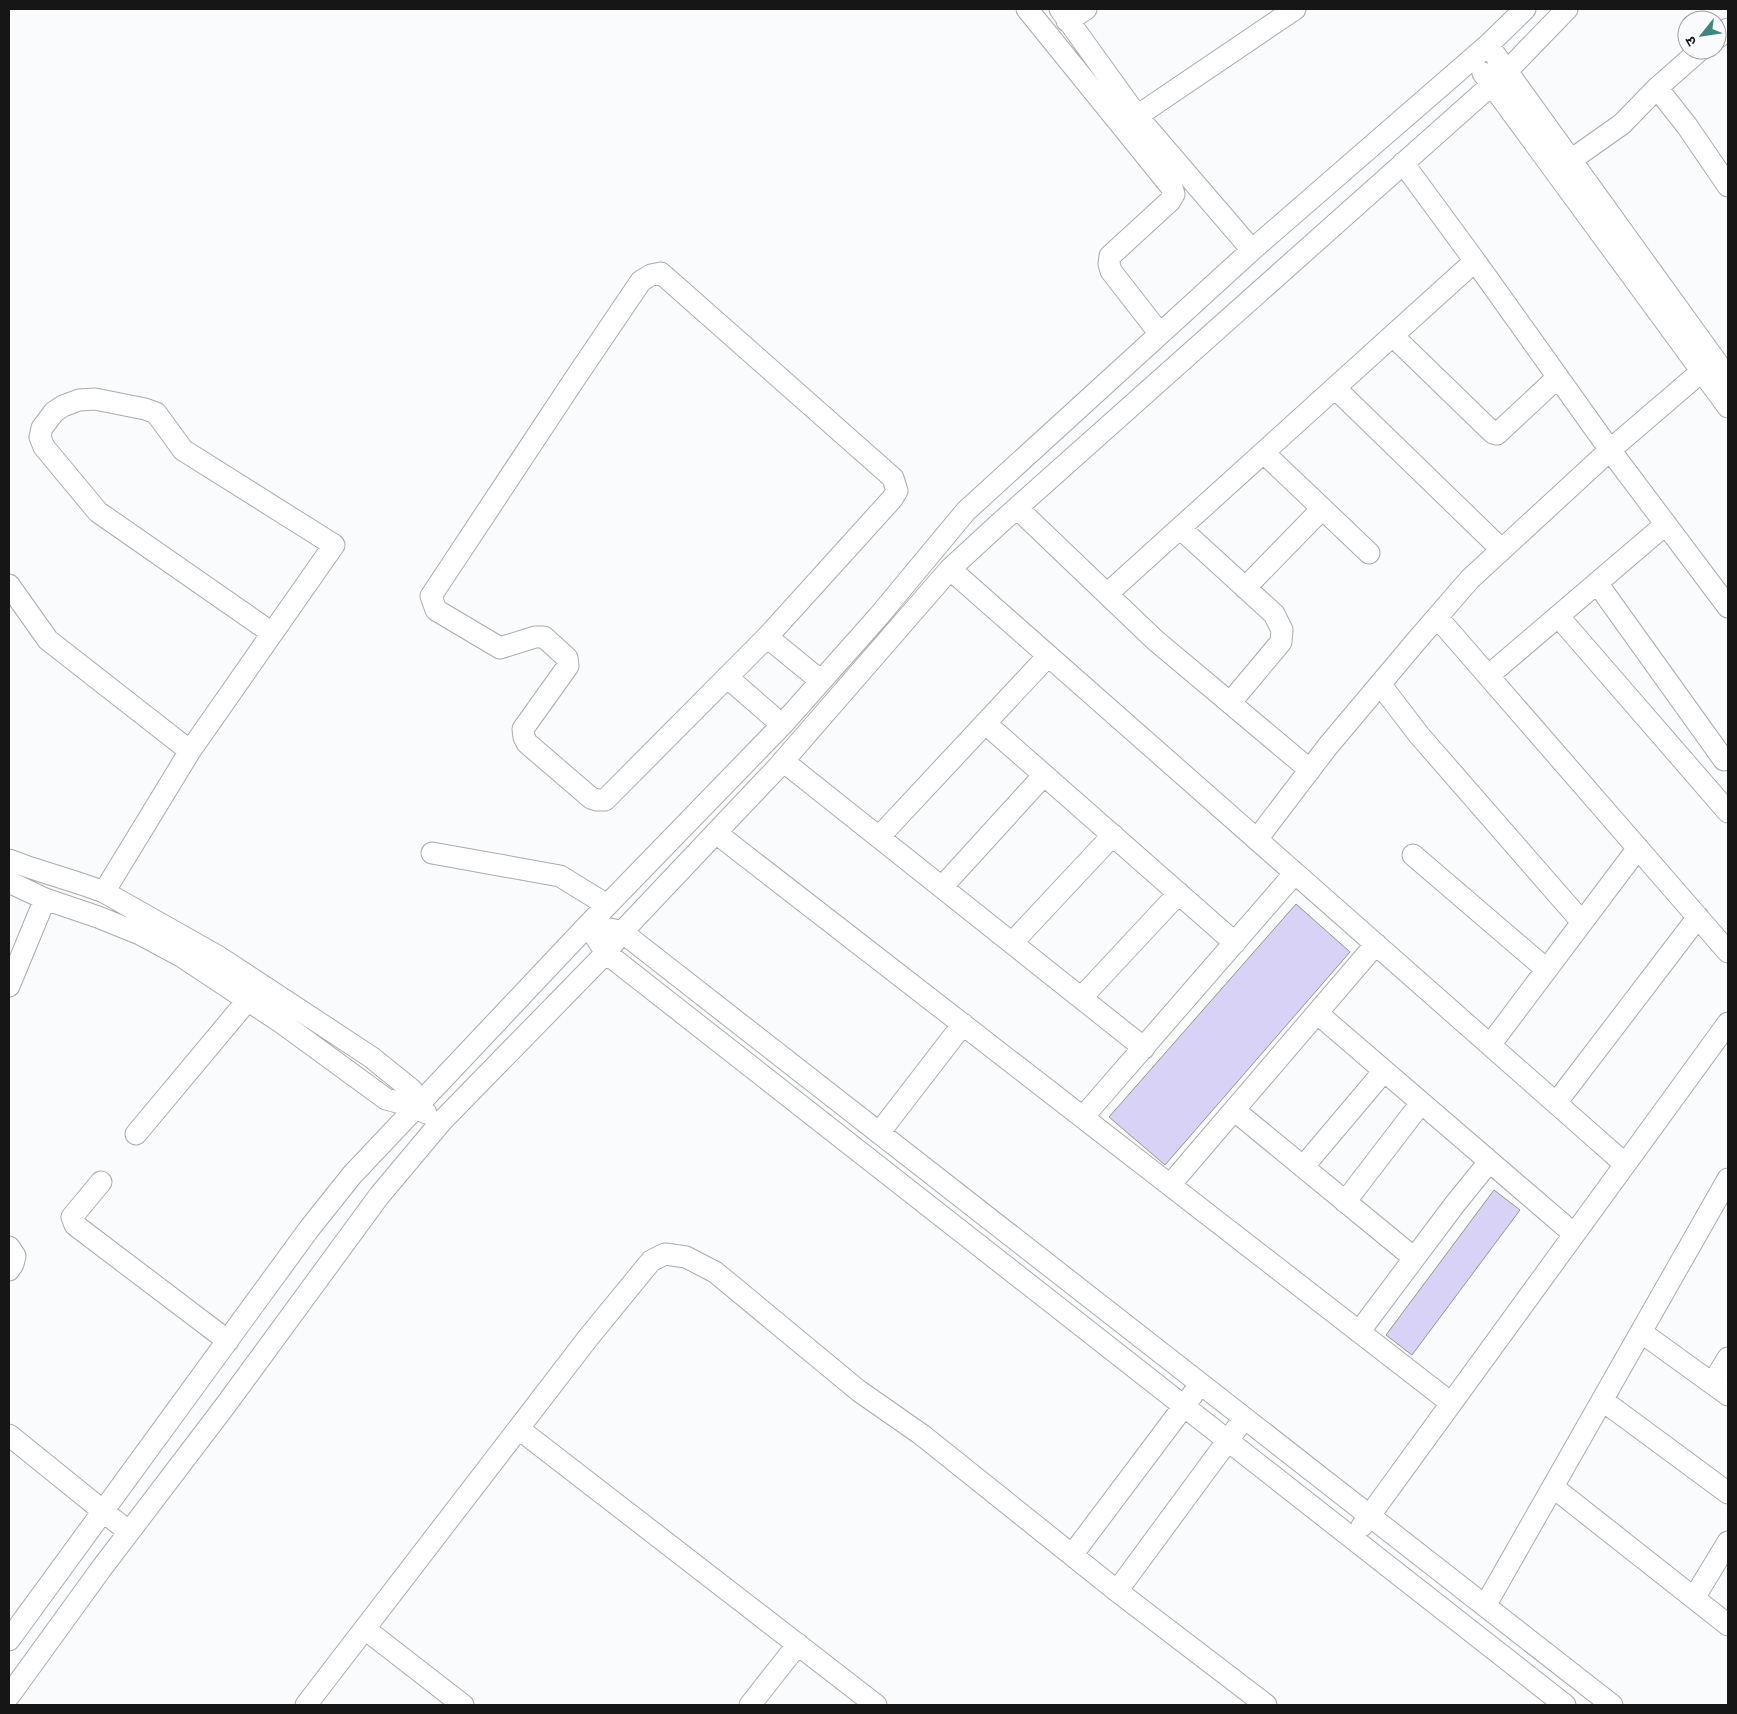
<svg xmlns="http://www.w3.org/2000/svg" width="1737" height="1714" viewBox="0 0 1737 1714" font-family="Literata,'Noto Sans Devanagari',serif">
<style>
.building{fill:#d8d2f6;stroke:#939395}
.lines{fill:none;stroke-linecap:round;stroke-linejoin:round}
.minor-casing{stroke:#a9abac;stroke-width:23}
.minor{stroke:#fff;stroke-width:21}
</style>
<rect width="100%" height="100%" fill="#fafbfc"/>
<path class="building" d="M 1296,904 L 1350,952 L 1165,1165 L 1109,1117 Z
M 1494,1190 L 1520,1210 L 1412,1355 L 1386,1335 Z"/>
<g class="lines">
<g class="minor-casing">
<path id="minor" d="M 1027,9 L 1172,188 L 1174,194 L 1170,201 L 1110,256 L 1109,264 L 1111,271 L 1160,334
M 1060,9 L 1137,116 L 1252,250
M 1067,21 L 1086,9
M 1717,38 L 1728,29
M 1488,45 L 1728,378
M 1483,73 L 1728,407
M 1657,88 L 1687,126 L 1728,186
M 1137,116 L 1295,9
M 1571,160 L 1622,124 L 1657,88 L 1700,50
M 1403,163 L 1475,261
M 1393,336 L 1493,433 L 1497,434 L 1557,378
M 1335,388 L 1502,550
M 1264,453 L 1369,553
M 1017,508 L 1155,640 L 1310,770
M 1181,529 L 1274,614 L 1282,630 L 1281,642 L 1230,703
M 950,569 L 1625,1164
M 1597,583 L 1724,760
M 9,585 L 48,640 L 190,751
M 1245,588 L 1322,509
M 1107,594 L 1475,261 L 1610,450 L 1728,607
M 1558,616 L 1728,812
M 1437,617 L 1728,952
M 767,637 L 605,800 L 597,800 L 591,798 L 527,743 L 524,737 L 523,729 L 568,666 L 567,658 L 544,637 L 535,637 L 500,648 L 436,610 L 431,596 L 572,383 L 641,281 L 651,275 L 661,273 L 893,478 L 897,491 L 892,499 L 767,637 L 821,681
M 1488,676 L 1666,524
M 727,677 L 782,725
M 1380,684 L 1419,735 L 1582,922
M 985,723 L 1235,943
M 783,761 L 1144,1048
M 716,833 L 1451,1403
M 879,837 L 1048,656
M 1257,839 L 1328,746 L 1418,639 L 1470,579 L 1610,450 L 1702,371
M 432,853 L 560,876 L 607,905
M 1413,855 L 1546,969
M 9,860 C 40,872 72,880 104,892 L 219,957 L 371,1057 L 412,1090 L 416,1107
M 9,882 L 45,899 L 98,917 L 140,934 L 181,956 L 282,1023 L 386,1099 L 416,1107 L 426,1113
M 942,887 L 1044,775
M 104,892 L 190,751 L 334,545 L 183,450 L 156,413 L 145,409 L 95,399 L 79,400 L 63,406 L 54,412 L 42,428 L 40,437 L 44,447 L 98,512 L 272,633
M 588,925 L 606,953 L 1565,1705
M 610,929 L 622,932 L 1612,1705
M 1012,943 L 1113,835
M 9,986 L 45,899
M 1081,998 L 1179,893
M 1317,1013 L 1574,1234
M 1490,1045 L 1638,848
M 1556,1103 L 1698,917
M 1234,1110 L 1414,1258
M 1083,1117 L 1295,873
M 879,1133 L 963,1024
M 136,1134 L 247,1001
M 1303,1167 L 1384,1071
M 101,1182 L 72,1217 L 75,1225 L 228,1341
M 1170,1185 L 1376,944
M 1345,1202 L 1421,1103
M 9,1247 L 15,1256 L 13,1264 L 9,1270
M 1359,1332 L 1455,1204 L 1489,1162
M 1641,1332 L 1728,1395
M 1713,1383 L 1728,1358
M 1602,1400 L 1728,1493
M 519,1429 L 876,1705
M 9,1435 L 129,1532
M 1553,1487 L 1728,1625
M 1362,1526 L 1728,1023
M 1072,1555 L 1193,1394
M 1117,1591 L 1237,1428
M 1694,1598 L 1728,1542
M 1485,1606 L 1728,1179
M 365,1629 L 463,1705
M 9,1640 L 309,1229 L 352,1175 L 588,925 L 782,725 L 878,617 L 966,511 L 1252,250 L 1488,45 L 1525,9
M 9,1696 L 101,1569 L 225,1406 L 379,1196 L 441,1122 L 606,953 L 622,932 L 778,767 L 950,569 L 1001,522 L 1507,71 L 1567,9
M 306,1705 L 588,1338 L 651,1261 L 665,1254 L 686,1257 L 715,1272 L 859,1391 L 922,1435 L 1117,1591 L 1266,1705
M 750,1705 L 798,1644"/>
</g>
<use href="#minor" class="minor"/>
</g>
<rect width="1737" height="1714" fill="none" stroke="#161617" stroke-width="20"/>
<g transform="translate(1702 35) rotate(240)"><circle r="24" fill="#fafbfc" stroke="#9f9fa0"/>
<path d="M0-4L9 19L0 12L-9 19Z" fill="#42877f"/>
<text y="-8" font-size="14" font-weight="bold" text-anchor="middle" fill="#161617">उ</text>
</g>
</svg>
